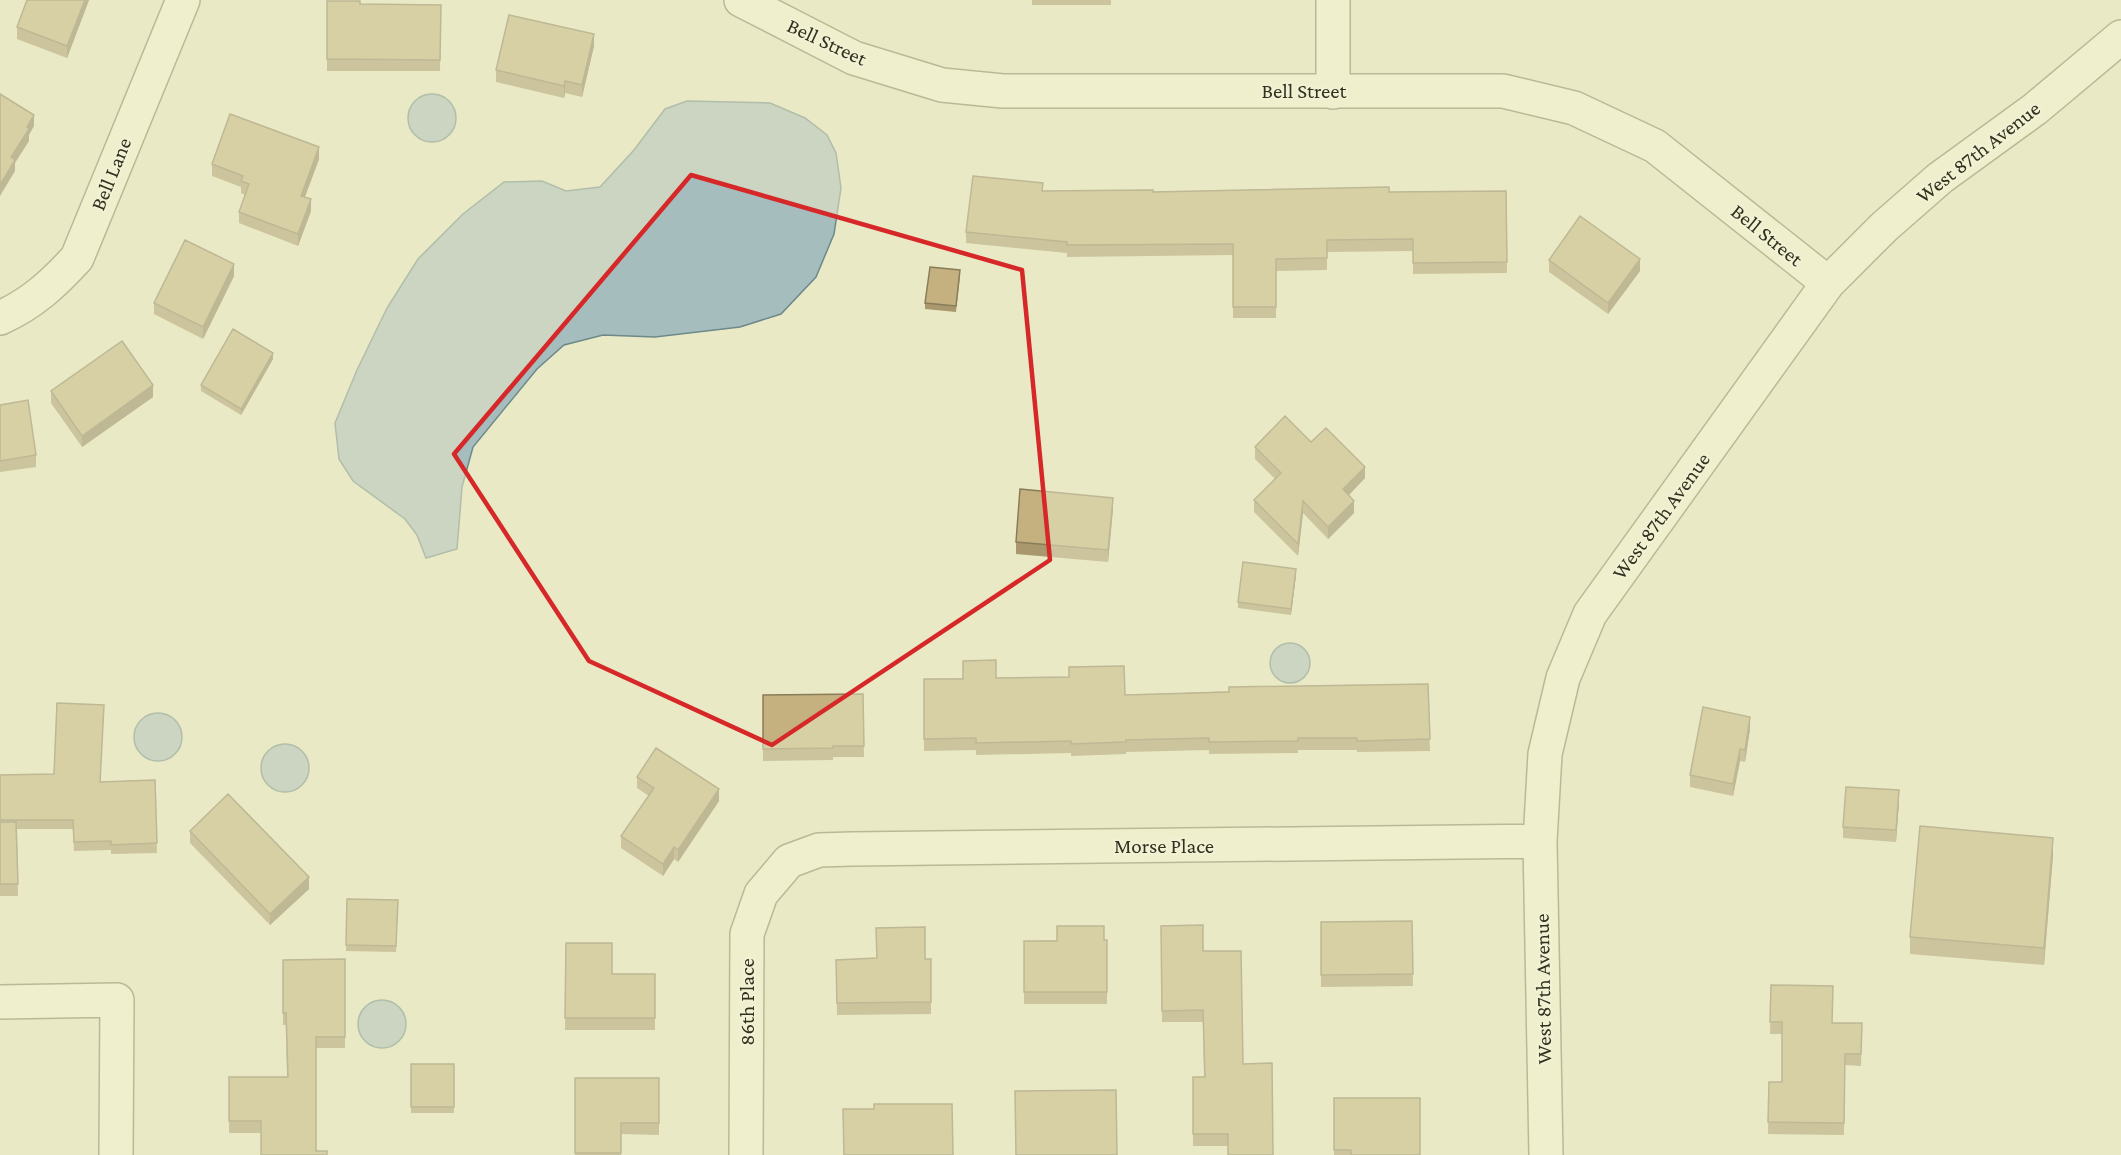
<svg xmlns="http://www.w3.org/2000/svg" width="2121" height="1155" viewBox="0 0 2121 1155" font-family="'Crimson Pro',serif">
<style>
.water{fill:#a6bdbd;stroke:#6e898b;stroke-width:1.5}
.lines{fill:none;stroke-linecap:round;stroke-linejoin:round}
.minor-casing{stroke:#837d5d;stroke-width:36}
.minor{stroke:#f5f5d8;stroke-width:33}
.wall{fill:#a9986d}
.shaded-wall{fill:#897c59}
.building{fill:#c4b17f;stroke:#897c59;stroke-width:1.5}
.marked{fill:none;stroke:#d62828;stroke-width:4.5;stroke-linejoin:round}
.labels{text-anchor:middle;stroke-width:4.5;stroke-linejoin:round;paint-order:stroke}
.street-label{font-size:21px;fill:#34301f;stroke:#f1f2d4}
</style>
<rect width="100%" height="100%" fill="#e9e9c5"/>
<path class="water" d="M408 118a24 24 0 1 1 48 0a24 24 0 1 1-48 0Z
M 687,101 L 770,103 L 805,118 L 827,135 L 836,153 L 841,188 L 834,234 L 816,277 L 781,314 L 740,327 L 655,337 L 603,335 L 564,345 L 537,369 L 473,447 L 462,487 L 457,549 L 426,558 L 417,535 L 405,519 L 353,481 L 339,459 L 335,423 L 357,370 L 387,308 L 418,259 L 463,214 L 504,182 L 542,181 L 566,191 L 600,187 L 634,150 L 665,109 Z
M1270 663a20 20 0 1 1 40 0a20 20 0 1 1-40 0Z
M134 737a24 24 0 1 1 48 0a24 24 0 1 1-48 0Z
M261 768a24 24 0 1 1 48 0a24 24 0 1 1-48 0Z
M358 1024a24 24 0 1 1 48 0a24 24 0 1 1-48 0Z"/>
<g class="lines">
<g class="minor-casing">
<path id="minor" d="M 741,0 L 854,58 L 942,85 L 1003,91 L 1503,91 L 1574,108 L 1655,146 L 1828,283
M 1333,92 L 1333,0
M 0,318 C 33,303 53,284 77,258 L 183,0
M 0,1002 L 117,1000 L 116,1155
M 746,1155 L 747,934 L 761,894 L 789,861 L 819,850 L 852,849 L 1540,841
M 1546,1155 L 1540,841 L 1545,754 L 1563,678 L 1590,614 L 1828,283 L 1884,227 L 1940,178 L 2035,109 L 2121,37"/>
</g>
<use href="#minor" class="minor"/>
</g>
<path class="wall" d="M 89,0 L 67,58 L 17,39 L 17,27 Z
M 1032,0 L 1111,0 L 1111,5 L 1032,5 Z
M 327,1 L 360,4 L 441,5 L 440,71 L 327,71 Z
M 594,46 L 582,97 L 565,93 L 564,98 L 496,82 L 496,70 Z
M 319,159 L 305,197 L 311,211 L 298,246 L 239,223 L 239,212 L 245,195 L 241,193 L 241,187 L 212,176 L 212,164 Z
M 1043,191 L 1389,192 L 1506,191 L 1507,273 L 1413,274 L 1413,251 L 1327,252 L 1327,270 L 1276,271 L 1276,318 L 1233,318 L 1233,255 L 1067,257 L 1067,253 L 966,243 L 966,232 Z
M 1549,260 L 1640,271 L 1608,314 L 1549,272 Z
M 234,276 L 203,339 L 154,314 L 154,303 Z
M 960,276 L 956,312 L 925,309 L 925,303 Z
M 273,359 L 241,415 L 201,391 L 201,385 Z
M 51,391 L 153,397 L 82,447 L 51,403 Z
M 0,405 L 36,455 L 36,467 L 0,472 Z
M 1311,442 L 1365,478 L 1349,495 L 1354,513 L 1328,539 L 1303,513 L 1298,556 L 1254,512 L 1254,500 L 1275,479 L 1255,459 L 1255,447 Z
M 1113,509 L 1108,562 L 1016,554 L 1016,542 Z
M 1296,575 L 1291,615 L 1238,608 L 1238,602 Z
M 996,678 L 1125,695 L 1428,684 L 1430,751 L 1357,752 L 1357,750 L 1298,750 L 1298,753 L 1209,754 L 1209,750 L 1126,752 L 1126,754 L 1071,756 L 1071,753 L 976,755 L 976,750 L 924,751 L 924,679 Z
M 863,694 L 864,757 L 833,757 L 833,760 L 763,761 L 763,695 Z
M 1750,729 L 1745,762 L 1740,761 L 1733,796 L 1690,787 L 1690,775 Z
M 0,775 L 101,782 L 155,780 L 157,853 L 111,854 L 111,850 L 74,851 L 73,829 L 17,829 L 18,896 L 0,896 Z
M 637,777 L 719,801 L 678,862 L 674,859 L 663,876 L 621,848 L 621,836 L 649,796 L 637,788 Z
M 1899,802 L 1896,842 L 1843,838 L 1843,827 Z
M 190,831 L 309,889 L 270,925 L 190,843 Z
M 2053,855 L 2044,965 L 1910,954 L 1910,937 Z
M 347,899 L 398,900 L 396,952 L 346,951 Z
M 1412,921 L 1413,986 L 1321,987 L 1321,922 Z
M 1161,926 L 1203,951 L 1241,951 L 1228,1146 L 1193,1146 L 1193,1077 L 1204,1077 L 1203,1022 L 1162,1022 Z
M 1107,940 L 1107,1004 L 1024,1004 L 1024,941 Z
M 566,943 L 612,974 L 655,974 L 655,1030 L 565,1030 Z
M 345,959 L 345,1048 L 316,1048 L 316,1151 L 327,1155 L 261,1133 L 229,1133 L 229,1077 L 287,1077 L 286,1025 L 283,1025 L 283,960 Z
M 931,959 L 931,1014 L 837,1015 L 836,960 Z
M 1771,985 L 1832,1023 L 1862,1023 L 1861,1066 L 1845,1065 L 1844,1135 L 1768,1134 L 1769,1082 L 1782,1082 L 1782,1034 L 1770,1034 Z
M 411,1064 L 454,1064 L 454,1113 L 411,1113 Z
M 575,1078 L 659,1078 L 659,1135 L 621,1134 L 621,1155 L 575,1155 Z
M 1334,1098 L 1420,1155 L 1334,1155 Z"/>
<path class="shaded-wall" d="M 85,0 L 89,0 L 67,58 L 67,46 Z
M 594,34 L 594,46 L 582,97 L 582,85 Z
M 565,81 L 565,93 L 564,98 L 564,86 Z
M 34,115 L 34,126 L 29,135 L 29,141 L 15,163 L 15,171 L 0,196 L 0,185 L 11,157 Z
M 319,147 L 319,159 L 301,207 L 301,196 Z
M 311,199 L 311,211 L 298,246 L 298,234 Z
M 1640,259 L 1640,271 L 1608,314 L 1608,303 Z
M 234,264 L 234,276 L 203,339 L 203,327 Z
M 273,353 L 273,359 L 241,415 L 241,409 Z
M 153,385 L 153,397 L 82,447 L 82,436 Z
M 1365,467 L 1365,478 L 1343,501 L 1343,489 Z
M 1113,498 L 1113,509 L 1108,562 L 1108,550 Z
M 1303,501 L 1303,513 L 1298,556 L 1298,544 Z
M 1354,501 L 1354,513 L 1328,539 L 1328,527 Z
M 1296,569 L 1296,575 L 1291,615 L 1291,609 Z
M 1750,717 L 1750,729 L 1745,762 L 1745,750 Z
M 1740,749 L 1740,761 L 1733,796 L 1733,784 Z
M 719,789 L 719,801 L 678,862 L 678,850 Z
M 1899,790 L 1899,802 L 1896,842 L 1896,830 Z
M 2053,838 L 2053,855 L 2044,965 L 2044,948 Z
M 674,847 L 674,859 L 663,876 L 663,864 Z
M 309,877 L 309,889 L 270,925 L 270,914 Z"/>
<path class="building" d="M 27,0 L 85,0 L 67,46 L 17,27 Z
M 327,1 L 360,1 L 360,4 L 441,5 L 440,60 L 327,59 Z
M 509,15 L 594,34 L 582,85 L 565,81 L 564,86 L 496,70 Z
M 0,94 L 34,115 L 27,127 L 29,129 L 11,157 L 15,160 L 0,185 Z
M 230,114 L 319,147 L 301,196 L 311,199 L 298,234 L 239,212 L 249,184 L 241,181 L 243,176 L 212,164 Z
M 973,176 L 1043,183 L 1042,191 L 1153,190 L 1153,192 L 1389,187 L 1389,192 L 1506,191 L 1507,262 L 1413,263 L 1413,239 L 1327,240 L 1327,258 L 1276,259 L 1276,307 L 1233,307 L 1233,244 L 1067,245 L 1067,242 L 966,232 Z
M 1580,216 L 1640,259 L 1608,303 L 1549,260 Z
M 185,240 L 234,264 L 203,327 L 154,303 Z
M 930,267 L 960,270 L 956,306 L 925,303 Z
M 233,329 L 273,353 L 241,409 L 201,385 Z
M 122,341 L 153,385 L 82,436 L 51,391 Z
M 28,400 L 36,455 L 0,461 L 0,405 Z
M 1285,416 L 1311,442 L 1326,428 L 1365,467 L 1343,489 L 1354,501 L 1328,527 L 1303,501 L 1298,544 L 1254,500 L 1281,473 L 1255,447 Z
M 1020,489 L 1113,498 L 1108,550 L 1016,542 Z
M 1243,562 L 1296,569 L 1291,609 L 1238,602 Z
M 996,660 L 996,678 L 1069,677 L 1069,667 L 1124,666 L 1125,695 L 1229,692 L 1229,687 L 1428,684 L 1430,739 L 1357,741 L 1357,738 L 1298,738 L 1298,741 L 1209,742 L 1209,738 L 1126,740 L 1126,742 L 1071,744 L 1071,741 L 976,743 L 976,738 L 924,739 L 924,679 L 963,679 L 963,661 Z
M 863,694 L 864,746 L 833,746 L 833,748 L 763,749 L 763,695 Z
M 57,703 L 104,705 L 100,782 L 155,780 L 157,843 L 111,845 L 111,841 L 74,842 L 73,820 L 0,820 L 0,775 L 54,774 Z
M 1703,707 L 1750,717 L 1745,750 L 1740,749 L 1733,784 L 1690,775 Z
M 656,748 L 719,789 L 678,850 L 674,847 L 663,864 L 621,836 L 654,788 L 637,777 Z
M 1846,787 L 1899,790 L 1896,830 L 1843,827 Z
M 228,794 L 309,877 L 270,914 L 190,831 Z
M 0,822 L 16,822 L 18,884 L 0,884 Z
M 1920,826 L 2053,838 L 2044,948 L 1910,937 Z
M 347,899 L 398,900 L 396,946 L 346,945 Z
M 1412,921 L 1413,974 L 1321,975 L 1321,922 Z
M 1203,925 L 1203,951 L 1241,951 L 1243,1064 L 1272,1063 L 1273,1155 L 1228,1155 L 1228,1134 L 1193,1134 L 1193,1077 L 1205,1077 L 1203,1010 L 1162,1011 L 1161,926 Z
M 1057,926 L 1104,926 L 1104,940 L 1107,940 L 1107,992 L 1024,992 L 1024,941 L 1057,941 Z
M 925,927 L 925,959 L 931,959 L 931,1002 L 837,1003 L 836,960 L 877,958 L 876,928 Z
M 566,943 L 612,943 L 612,974 L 655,974 L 655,1018 L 565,1018 Z
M 345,959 L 345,1037 L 316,1037 L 316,1151 L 327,1151 L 327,1155 L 261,1155 L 261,1121 L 229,1121 L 229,1077 L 288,1077 L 286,1013 L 283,1013 L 283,960 Z
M 1771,985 L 1833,986 L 1832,1023 L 1862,1023 L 1861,1054 L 1845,1054 L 1844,1123 L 1768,1122 L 1769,1082 L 1782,1082 L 1782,1022 L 1770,1022 Z
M 411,1064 L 454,1064 L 454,1107 L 411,1107 Z
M 575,1078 L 659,1078 L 659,1123 L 621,1123 L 621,1153 L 575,1153 Z
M 1116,1090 L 1117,1155 L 1016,1155 L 1015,1091 Z
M 1334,1098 L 1420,1098 L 1420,1155 L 1351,1155 L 1351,1150 L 1334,1150 Z
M 874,1104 L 952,1104 L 953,1155 L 844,1155 L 843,1109 L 874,1109 Z"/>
<path d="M0 0H2121V1155H0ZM 691,175 L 1022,270 L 1050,560 L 772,745 L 589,661 L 454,454 Z" fill="#e9e9c5" fill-opacity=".55" fill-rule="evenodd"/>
<path class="marked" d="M 691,175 L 1022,270 L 1050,560 L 772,745 L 589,661 L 454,454 Z"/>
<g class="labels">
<g class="street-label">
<text transform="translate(827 42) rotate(25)" y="7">Bell Street</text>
<text x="1304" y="98">Bell Street</text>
<text transform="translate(1978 152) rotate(-38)" y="7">West 87th Avenue</text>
<text transform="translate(111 174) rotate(-68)" y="7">Bell Lane</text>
<text transform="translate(1767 235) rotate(39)" y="7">Bell Street</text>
<text transform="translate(1661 516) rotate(-54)" y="7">West 87th Avenue</text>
<text x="1164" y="853">Morse Place</text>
<text transform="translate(1543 989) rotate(-91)" y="7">West 87th Avenue</text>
<text transform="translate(747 1002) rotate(-90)" y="7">86th Place</text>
</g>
</g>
</svg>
